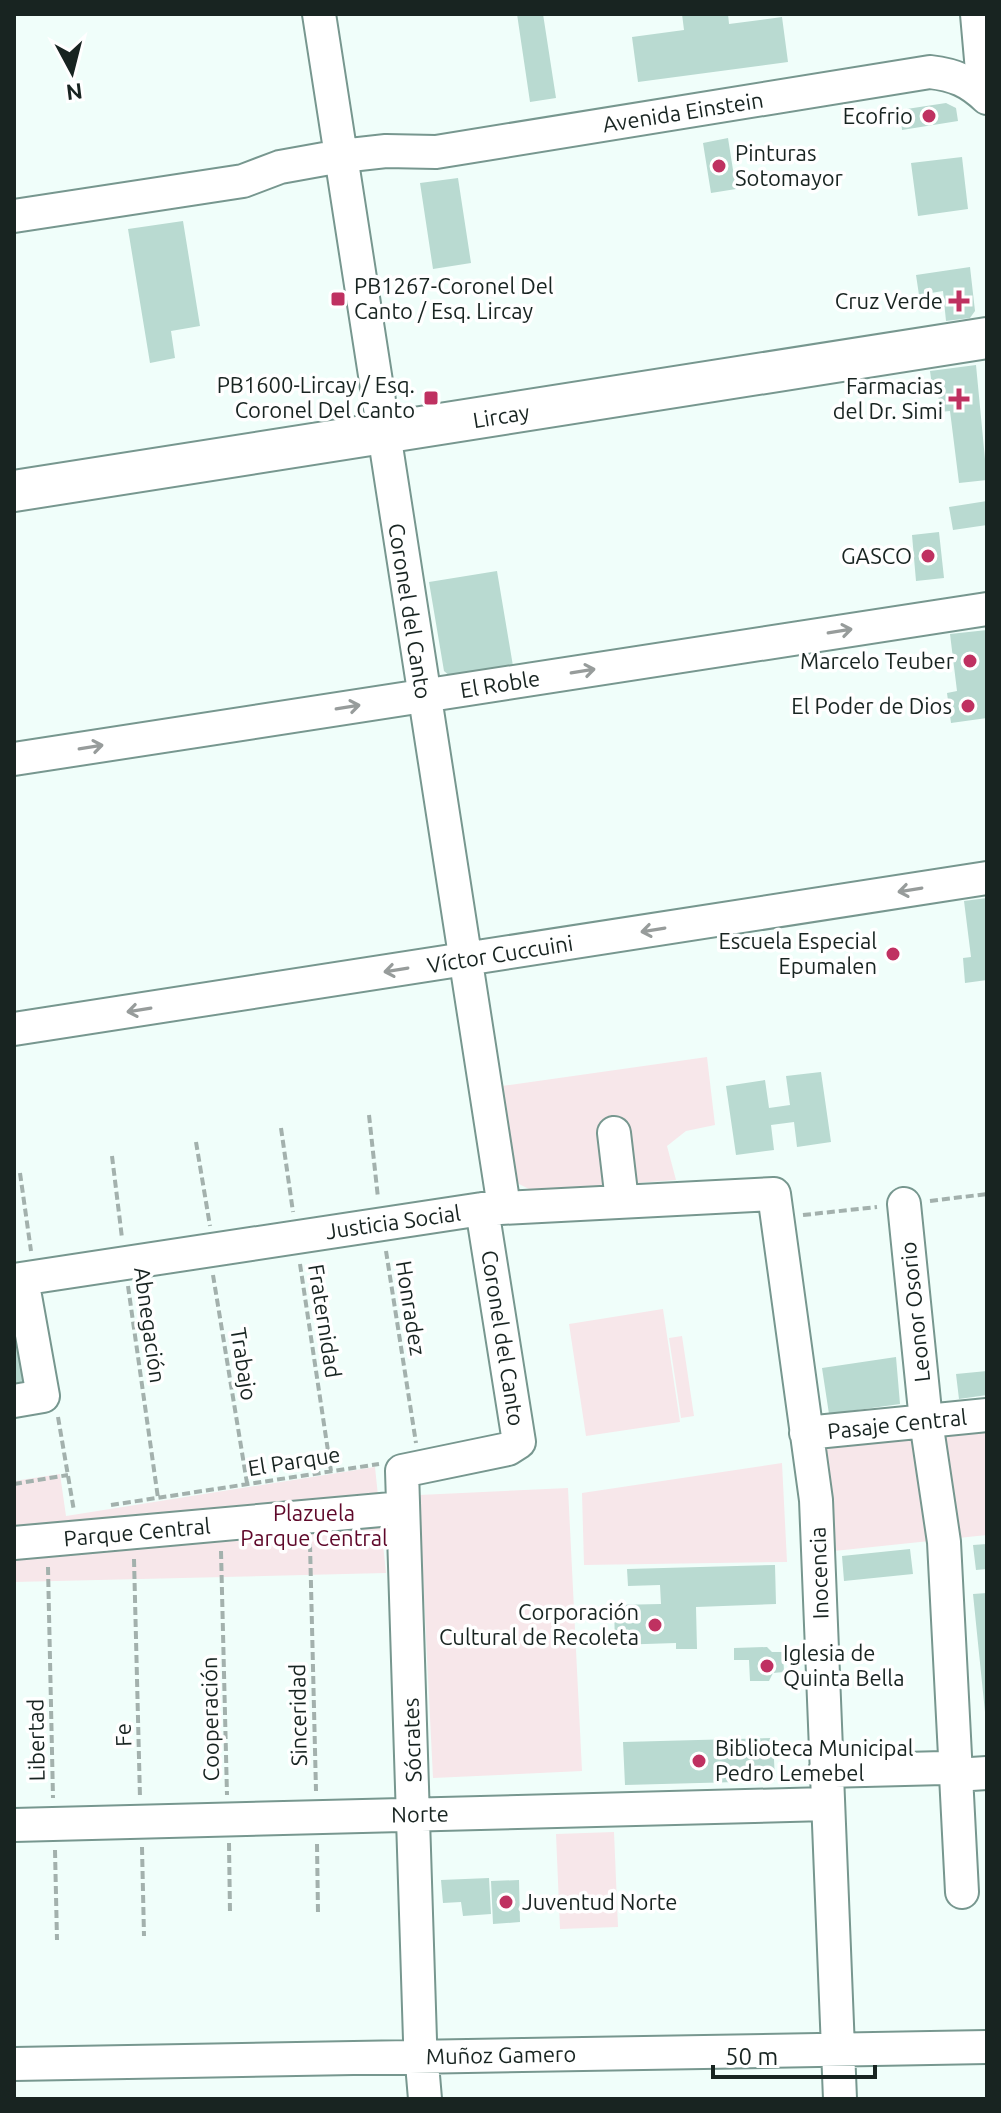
<svg xmlns="http://www.w3.org/2000/svg" width="1001" height="2113" viewBox="0 0 1001 2113" font-family="Ubuntu,sans-serif">
<style>
.green{fill:#f7e7ea}
.building{fill:#b9dad1}
.lines{fill:none;stroke-linecap:round;stroke-linejoin:round}
.minor-casing{stroke:#77978f;stroke-width:36}
.major-casing{stroke:#77978f;stroke-width:44}
.path{stroke:#a3b1ad;stroke-width:4;stroke-dasharray:8 4;stroke-linecap:butt}
.minor{stroke:#fff;stroke-width:32}
.major{stroke:#fff;stroke-width:40}
.oneway{stroke:#979c9b}
.poi-dot{fill:#bf3161;stroke:#fff;stroke-width:3}
.labels{text-anchor:middle;stroke-width:7;stroke-linejoin:round;paint-order:stroke}
.street-label{font-size:22px;fill:#182421;stroke:#fff}
.poi-label{font-size:22px;fill:#182421;stroke:#fff;text-anchor:end}
.park-label{font-size:22px;fill:#5f082a;stroke:#fff}
</style>
<rect width="100%" height="100%" fill="#f0fefa"/>
<path class="green" d="M 707,1057 L 715,1125 L 686,1131 L 667,1146 L 676,1180 L 533,1191 L 517,1183 L 502,1086 Z
M 663,1309 L 680,1422 L 586,1436 L 569,1324 Z
M 682,1336 L 694,1416 L 681,1418 L 669,1338 Z
M 987,1426 L 987,1535 L 834,1551 L 826,1445 Z
M 782,1463 L 787,1562 L 584,1565 L 582,1493 Z
M 375,1467 L 386,1573 L 14,1582 L 14,1481 L 60,1474 L 66,1516 Z
M 568,1488 L 582,1771 L 433,1778 L 419,1495 Z
M 614,1832 L 618,1927 L 560,1929 L 556,1834 Z"/>
<path class="building" d="M 517,14 L 543,14 L 556,98 L 530,102 Z
M 682,14 L 728,14 L 729,24 L 782,17 L 788,62 L 638,82 L 632,37 L 684,30 Z
M 946,103 L 956,108 L 958,121 L 902,130 L 900,110 Z
M 728,138 L 736,189 L 711,193 L 703,143 Z
M 962,157 L 968,209 L 918,216 L 911,163 Z
M 458,178 L 471,263 L 433,269 L 420,183 Z
M 183,221 L 200,326 L 171,331 L 175,358 L 150,363 L 128,229 Z
M 970,267 L 975,311 L 970,318 L 946,321 L 943,291 L 919,295 L 916,275 Z
M 976,365 L 987,480 L 959,483 L 950,411 L 940,412 L 938,392 L 933,393 L 930,371 Z
M 987,501 L 987,525 L 953,530 L 949,507 Z
M 939,532 L 944,578 L 916,581 L 912,535 Z
M 497,571 L 513,666 L 451,677 L 444,671 L 429,582 Z
M 987,630 L 987,718 L 951,723 L 947,693 L 957,691 L 950,634 Z
M 987,898 L 987,980 L 965,983 L 963,958 L 971,957 L 964,901 Z
M 821,1072 L 831,1142 L 797,1147 L 794,1122 L 771,1125 L 774,1150 L 736,1155 L 726,1086 L 765,1080 L 769,1108 L 790,1105 L 786,1076 Z
M 20,1337 L 28,1385 L 14,1387 L 14,1338 Z
M 896,1357 L 900,1404 L 829,1414 L 822,1368 Z
M 987,1371 L 987,1395 L 959,1399 L 956,1374 Z
M 987,1544 L 987,1569 L 976,1570 L 973,1545 Z
M 910,1549 L 913,1574 L 844,1581 L 842,1556 Z
M 775,1565 L 776,1604 L 696,1607 L 697,1649 L 676,1649 L 676,1643 L 615,1645 L 614,1605 L 661,1604 L 660,1585 L 628,1586 L 627,1569 Z
M 987,1593 L 987,1712 L 985,1712 L 973,1594 Z
M 767,1647 L 772,1652 L 783,1652 L 784,1672 L 773,1673 L 769,1681 L 750,1681 L 749,1660 L 734,1660 L 734,1648 Z
M 773,1738 L 775,1781 L 625,1785 L 623,1742 Z
M 489,1878 L 491,1914 L 463,1916 L 461,1902 L 443,1903 L 441,1880 Z
M 519,1880 L 520,1922 L 493,1924 L 491,1881 Z"/>
<g class="lines">
<g class="minor-casing">
<path id="minor" d="M 319,14 L 504,1207
M 14,216 L 243,181 L 280,167 L 341,156 L 386,151 L 436,152 L 930,72 C 955,75 969,81 987,98
M 14,759 L 987,609
M 14,1029 L 987,878
M 614,1133 L 622,1201
M 904,1204 L 926,1421 L 944,1542 L 962,1892
M 14,1280 L 482,1209 L 774,1194 L 816,1500 L 840,2099
M 14,1401 L 43,1396 L 22,1279
M 806,1433 L 987,1415
M 14,1543 L 403,1508
M 825,1771 L 944,1768 L 971,1774 L 987,1773
M 14,1825 L 827,1804
M 14,2064 L 987,2047
M 425,2099 L 420,2040 L 402,1471 L 508,1449 L 519,1442 L 482,1209"/>
</g>
<g class="major-casing">
<path id="major" d="M 981,14 L 987,82
M 14,491 L 987,338"/>
</g>
<path class="path" d="M 369,1115 L 378,1198
M 281,1128 L 293,1212
M 196,1142 L 210,1226
M 112,1156 L 122,1238
M 20,1173 L 31,1251
M 930,1201 L 987,1194
M 803,1215 L 877,1207
M 386,1251 L 416,1443
M 300,1264 L 331,1471
M 213,1275 L 247,1483
M 128,1286 L 158,1498
M 58,1417 L 74,1511
M 14,1484 L 68,1475
M 111,1505 L 379,1464
M 310,1544 L 316,1791
M 221,1551 L 227,1795
M 134,1559 L 140,1798
M 48,1567 L 53,1798
M 229,1843 L 230,1913
M 317,1844 L 318,1913
M 142,1847 L 144,1936
M 55,1850 L 57,1940"/>
<use href="#minor" class="minor"/>
<use href="#major" class="major"/>
</g>
<defs><path id="oneway-shaft" d="M-6 0H5M1.5-3L5.5 0L1.5 3" fill="none" stroke-width="1.6" stroke-linecap="round" stroke-linejoin="round" transform="scale(2)"/></defs>
<g class="oneway">
<use href="#oneway-shaft" transform="translate(840 631) rotate(-9)"/>
<use href="#oneway-shaft" transform="translate(583 671) rotate(-9)"/>
<use href="#oneway-shaft" transform="translate(348 707) rotate(-9)"/>
<use href="#oneway-shaft" transform="translate(91 747) rotate(-9)"/>
<use href="#oneway-shaft" transform="translate(910 890) rotate(171)"/>
<use href="#oneway-shaft" transform="translate(653 930) rotate(171)"/>
<use href="#oneway-shaft" transform="translate(396 970) rotate(171)"/>
<use href="#oneway-shaft" transform="translate(139 1010) rotate(171)"/>
</g>
<g class="poi-dot">
<circle cx="929" cy="116" r="8"/>
<circle cx="719" cy="166" r="8"/>
<rect x="330" y="291" width="16" height="16" rx="4"/>
<path d="M955 289h8v8h8v8h-8v8h-8v-8h-8v-8h8z"/>
<rect x="423" y="390" width="16" height="16" rx="4"/>
<path d="M955 387h8v8h8v8h-8v8h-8v-8h-8v-8h8z"/>
<circle cx="928" cy="556" r="8"/>
<circle cx="970" cy="661" r="8"/>
<circle cx="968" cy="706" r="8"/>
<circle cx="893" cy="954" r="8"/>
<circle cx="655" cy="1625" r="8"/>
<circle cx="767" cy="1666" r="8"/>
<circle cx="699" cy="1761" r="8"/>
<circle cx="506" cy="1902" r="8"/>
</g>
<g class="labels">
<g class="street-label">
<text transform="translate(683 112) rotate(-9)" y="8">Avenida Einstein</text>
<text transform="translate(501 416) rotate(-9)" y="8">Lircay</text>
<text transform="translate(410 611) rotate(81)" y="8">Coronel del Canto</text>
<text transform="translate(500 684) rotate(-9)" y="8">El Roble</text>
<text transform="translate(500 954) rotate(-9)" y="8">Víctor Cuccuini</text>
<text transform="translate(393 1222) rotate(-8)" y="8">Justicia Social</text>
<text transform="translate(411 1308) rotate(81)" y="8">Honradez</text>
<text transform="translate(915 1312) rotate(-96)" y="8">Leonor Osorio</text>
<text transform="translate(325 1321) rotate(81)" y="8">Fraternidad</text>
<text transform="translate(150 1325) rotate(82)" y="8">Abnegación</text>
<text transform="translate(503 1338) rotate(81)" y="8">Coronel del Canto</text>
<text transform="translate(244 1364) rotate(81)" y="8">Trabajo</text>
<text transform="translate(897 1424) rotate(-6)" y="8">Pasaje Central</text>
<text transform="translate(294 1461) rotate(-9)" y="8">El Parque</text>
<text transform="translate(137 1532) rotate(-5)" y="8">Parque Central</text>
<text transform="translate(819 1573) rotate(-92)" y="8">Inocencia</text>
<text transform="translate(298 1715) rotate(-91)" y="8">Sinceridad</text>
<text transform="translate(210 1719) rotate(-91)" y="8">Cooperación</text>
<text transform="translate(123 1735) rotate(-92)" y="8">Fe</text>
<text transform="translate(36 1740) rotate(-91)" y="8">Libertad</text>
<text transform="translate(412 1740) rotate(-92)" y="8">Sócrates</text>
<text transform="translate(420 1814) rotate(-1)" y="8">Norte</text>
<text transform="translate(501 2055) rotate(-1)" y="8">Muñoz Gamero</text>
</g>
<g class="poi-label">
<text x="913" y="124">Ecofrio</text>
<text x="735" y="161" text-anchor="start">Pinturas<tspan x="735" dy="25">Sotomayor</tspan></text>
<text x="354" y="294" text-anchor="start">PB1267-Coronel Del<tspan x="354" dy="25">Canto / Esq. Lircay</tspan></text>
<text x="943" y="309">Cruz Verde</text>
<text x="415" y="393">PB1600-Lircay / Esq.<tspan x="415" dy="25">Coronel Del Canto</tspan></text>
<text x="943" y="394">Farmacias<tspan x="943" dy="25">del Dr. Simi</tspan></text>
<text x="912" y="564">GASCO</text>
<text x="954" y="669">Marcelo Teuber</text>
<text x="952" y="714">El Poder de Dios</text>
<text x="877" y="949">Escuela Especial<tspan x="877" dy="25">Epumalen</tspan></text>
<text x="639" y="1620">Corporación<tspan x="639" dy="25">Cultural de Recoleta</tspan></text>
<text x="783" y="1661" text-anchor="start">Iglesia de<tspan x="783" dy="25">Quinta Bella</tspan></text>
<text x="715" y="1756" text-anchor="start">Biblioteca Municipal<tspan x="715" dy="25">Pedro Lemebel</tspan></text>
<text x="522" y="1910" text-anchor="start">Juventud Norte</text>
</g>
<g class="park-label">
<text x="314" y="1521">Plazuela<tspan x="314" dy="25">Parque Central</tspan></text>
</g>
</g>
<rect width="1001" height="2113" fill="none" stroke="#182421" stroke-width="32"/>
<g transform="translate(72 72) rotate(173)" stroke="#ffffff" stroke-width="6" paint-order="stroke">
<path d="M0-6L14 30L0 20L-14 30Z" fill="#182421"/>
<text y="-12" font-size="22" font-weight="bold" text-anchor="middle" fill="#182421">N</text>
</g>
<path d="M713 2065v12h162v-12" fill="none" stroke="#182421" stroke-width="4"/>
<text x="725" y="2065" font-size="24" fill="#182421" stroke="#ffffff" stroke-width="6" paint-order="stroke">50 m</text>
</svg>
